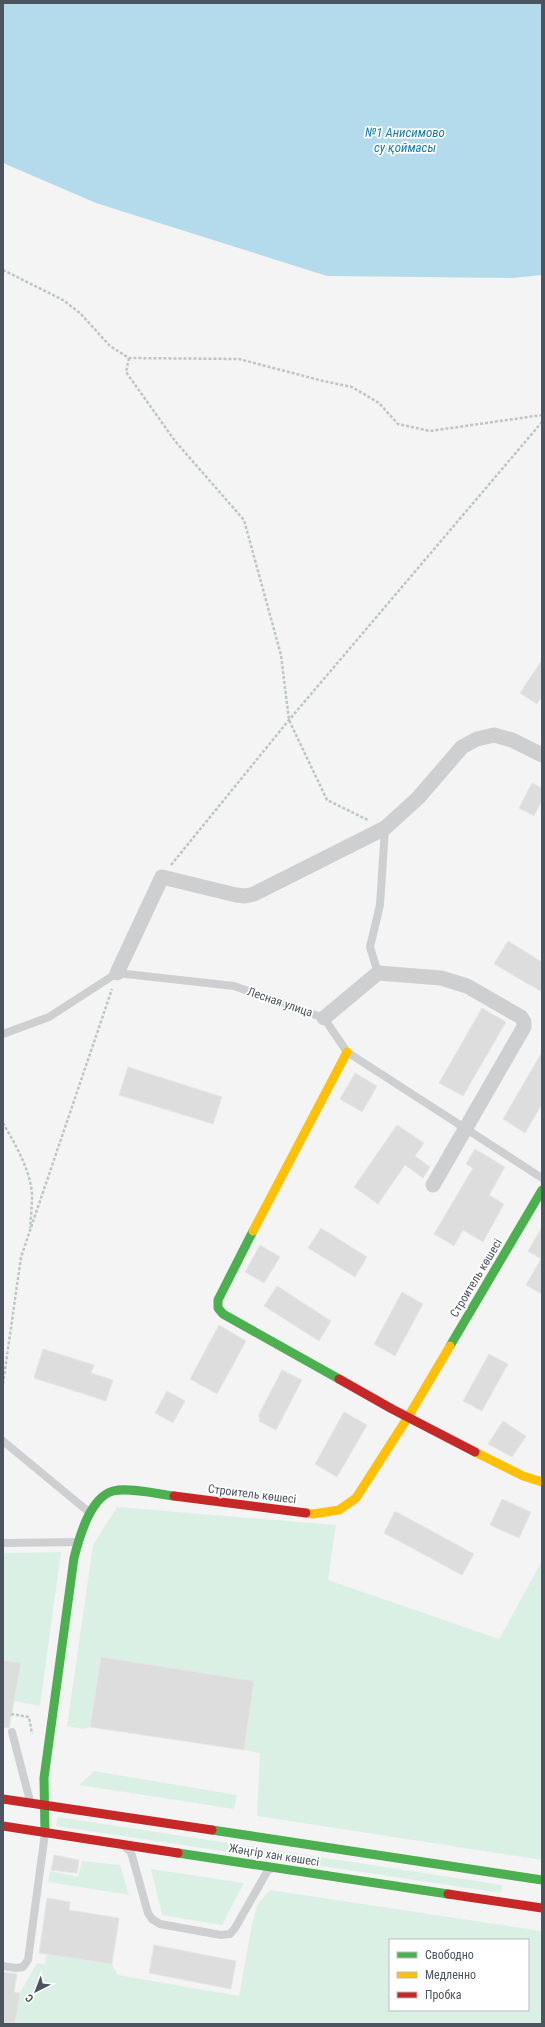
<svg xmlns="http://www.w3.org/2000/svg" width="545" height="2027" viewBox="0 0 545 2027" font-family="'Roboto Condensed',sans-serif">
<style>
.green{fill:#dbf0e5;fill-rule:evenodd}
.water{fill:#b3dbeb}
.building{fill:#ddddde;stroke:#e5e6e6}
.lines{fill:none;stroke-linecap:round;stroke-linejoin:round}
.path{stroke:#bdc6c4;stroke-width:2.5;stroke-dasharray:3 2;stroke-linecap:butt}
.lane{stroke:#cecfd1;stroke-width:8}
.street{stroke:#cecfd1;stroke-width:15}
.fast{stroke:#4caf50;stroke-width:9}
.slow{stroke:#ffc107;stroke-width:9}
.jam{stroke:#c62828;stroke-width:9}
.labels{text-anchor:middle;stroke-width:3.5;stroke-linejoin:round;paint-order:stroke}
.street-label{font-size:12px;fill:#4c545f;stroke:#fff}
.water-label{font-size:13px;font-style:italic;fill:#187da6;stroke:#fff}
</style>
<rect width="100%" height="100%" fill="#f4f4f4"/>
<path class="green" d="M 117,1507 L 336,1525 L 328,1580 L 499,1639 L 542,1561 L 542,1860 L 257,1816 L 260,1753 L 244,1750 L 254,1681 L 101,1657 L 90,1727 L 83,1729 L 67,1726 L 93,1545 Z
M 61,1552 L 40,1706 L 14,1701 L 21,1663 L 3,1660 L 3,1553 Z
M 94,1771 L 237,1795 L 234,1809 L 79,1785 Z
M 58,1817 L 502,1885 L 501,1893 L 56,1826 Z
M 82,1861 L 120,1865 L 129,1895 L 48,1882 L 50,1871 L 78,1877 Z
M 151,1869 L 244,1883 L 222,1925 L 162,1915 Z
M 270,1890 L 542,1931 L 542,2024 L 15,2024 L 20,1993 L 37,1963 L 45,1964 L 47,1954 L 112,1964 L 118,1975 L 239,1996 L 252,1924 L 257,1905 ZM 390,1940 L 528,1940 L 528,2010 L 390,2010 Z"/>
<path class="water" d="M 3,3 L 542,3 L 542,275 L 513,278 L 327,276 L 96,203 L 3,163 Z"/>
<path class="building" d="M 542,660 L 542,696 L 537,704 L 520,693 Z
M 532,783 L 542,788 L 542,800 L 534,816 L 519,808 Z
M 508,941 L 542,962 L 542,992 L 494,964 Z
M 482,1008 L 506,1022 L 463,1096 L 439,1083 Z
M 542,1052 L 542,1104 L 525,1133 L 503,1119 Z
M 128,1067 L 222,1097 L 213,1124 L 119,1095 Z
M 355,1073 L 377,1086 L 362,1112 L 340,1099 Z
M 397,1125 L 424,1143 L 415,1156 L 430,1167 L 423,1178 L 405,1165 L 378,1204 L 354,1187 Z
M 475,1149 L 505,1167 L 489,1195 L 504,1204 L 483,1242 L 463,1230 L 454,1246 L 434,1234 L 473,1168 L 466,1164 Z
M 542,1227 L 542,1294 L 526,1285 L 541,1259 L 528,1251 Z
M 321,1228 L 367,1257 L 355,1277 L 308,1248 Z
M 260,1245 L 280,1257 L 264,1283 L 245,1272 Z
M 277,1286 L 331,1321 L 319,1341 L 264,1306 Z
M 402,1292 L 423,1304 L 395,1356 L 374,1344 Z
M 219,1325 L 246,1341 L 217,1394 L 190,1379 Z
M 43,1349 L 94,1365 L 91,1373 L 113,1380 L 106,1401 L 34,1378 Z
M 489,1354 L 508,1364 L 482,1411 L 463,1401 Z
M 282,1370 L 302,1380 L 276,1430 L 259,1421 L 260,1418 L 258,1416 Z
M 167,1391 L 185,1401 L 173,1423 L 155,1413 Z
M 344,1412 L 367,1425 L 337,1477 L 315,1464 Z
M 503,1421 L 526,1436 L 512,1457 L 488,1444 Z
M 502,1499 L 531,1512 L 519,1538 L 490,1525 Z
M 395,1511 L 474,1554 L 462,1575 L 384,1533 Z
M 101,1657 L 254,1681 L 244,1750 L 90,1727 Z
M 3,1660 L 21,1663 L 9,1728 L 3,1727 Z
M 54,1855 L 79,1860 L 77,1873 L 51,1870 Z
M 47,1898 L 70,1902 L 69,1910 L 119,1918 L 112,1964 L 39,1953 Z
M 154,1945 L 236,1961 L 231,1989 L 149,1973 Z
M 3,1972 L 17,1974 L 14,1992 L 20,1993 L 15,2024 L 3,2024 Z"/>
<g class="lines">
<path class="path" d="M 3,270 L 63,300 L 80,313 L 110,346 L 129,358 L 239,359 L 323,381 L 352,387 L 379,403 L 398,424 L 430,431 L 542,415
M 129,358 L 126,372 L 175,441 L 244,520 L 281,655 L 289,720 L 327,800 L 368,820
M 171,865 L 289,720 L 542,422
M 3,1123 C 15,1144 30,1169 32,1194 C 32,1205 31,1217 30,1228
M 3,1384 L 21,1257 L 112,989
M 11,1714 L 29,1717 L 32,1734"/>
<path class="lane" d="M 378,973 L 370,947 L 380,905 L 385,828
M 3,1034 L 49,1017 L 117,973 L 234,986 L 324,1018 L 347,1052 L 542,1178
M 3,1441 L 90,1513
M 3,1543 L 77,1542
M 12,1732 L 30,1801
M 126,1848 L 131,1852 L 148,1913 L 152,1919 L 160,1924 L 221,1935 L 230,1934 L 235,1928 L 268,1870 L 271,1869
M 3,1966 L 16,1968 L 23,1967 L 28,1960 L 45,1833"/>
<path class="street" d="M 117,973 L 162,877 L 236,895 L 245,896 L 254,894 L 385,828 L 418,798 L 462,747 L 477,739 L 494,735 L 512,740 L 542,755
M 324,1018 L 378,973 L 441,978 L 467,986 L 521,1017 L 524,1022 L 524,1027 L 433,1185"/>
<path class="fast" d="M 253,1231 L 218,1300 L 218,1308 L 223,1314 L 339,1379
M 450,1346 L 542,1190
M 212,1830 L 542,1880
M 45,1833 L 44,1778 L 74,1558 C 79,1538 90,1497 113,1491 C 129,1487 157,1494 174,1496
M 178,1853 L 448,1894"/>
<path class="slow" d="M 253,1231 L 347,1052
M 475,1452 L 523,1476 L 542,1482
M 306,1513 L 313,1514 L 339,1510 L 356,1498 L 408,1417 L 450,1346"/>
<path class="jam" d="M 339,1379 L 392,1409 L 475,1452
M 174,1496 L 306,1513
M 3,1799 L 212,1830
M 3,1826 L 178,1853
M 448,1894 L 542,1908"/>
</g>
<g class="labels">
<g class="street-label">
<text transform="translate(280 1002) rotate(19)" y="4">Лесная улица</text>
<text transform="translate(476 1278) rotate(-59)" y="4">Строитель көшесі</text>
<text transform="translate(252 1494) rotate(7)" y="4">Строитель көшесі</text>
<text transform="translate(274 1855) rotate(9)" y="4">Жәңгір хан көшесі</text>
</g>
<g class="water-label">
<text x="405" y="137">№1 Анисимово<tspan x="405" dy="15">су қоймасы</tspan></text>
</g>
</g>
<rect width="545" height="2027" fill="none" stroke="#4c545f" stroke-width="8"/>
<rect x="389" y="1939" width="140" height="72" fill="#ffffff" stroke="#b7bbbf"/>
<rect x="397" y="1952" width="20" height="6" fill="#4caf50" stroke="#b7bbbf"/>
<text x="425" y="1959" font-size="12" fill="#4c545f">Свободно</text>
<rect x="397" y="1972" width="20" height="6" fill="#ffc107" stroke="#b7bbbf"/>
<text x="425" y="1979" font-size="12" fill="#4c545f">Медленно</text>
<rect x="397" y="1992" width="20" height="6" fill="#c62828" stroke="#b7bbbf"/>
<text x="425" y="1999" font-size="12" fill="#4c545f">Пробка</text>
<g transform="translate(36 1991) rotate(222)" stroke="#ffffff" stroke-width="3" paint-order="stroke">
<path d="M0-3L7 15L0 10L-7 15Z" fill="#4c545f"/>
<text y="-6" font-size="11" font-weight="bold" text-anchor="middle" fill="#4c545f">С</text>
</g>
</svg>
